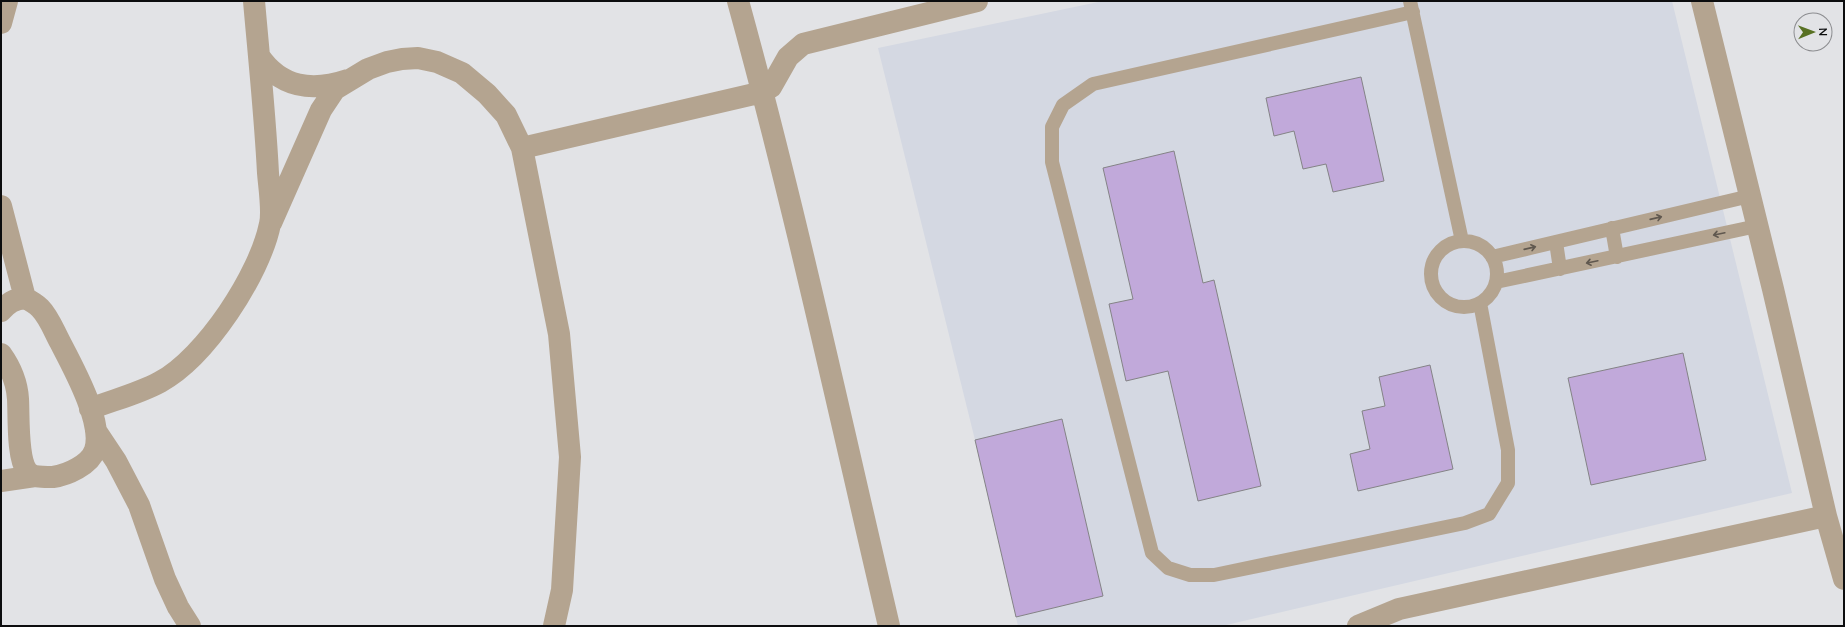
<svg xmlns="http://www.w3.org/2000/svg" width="1845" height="627" viewBox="0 0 1845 627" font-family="Lato,sans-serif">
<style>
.built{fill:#d4d8e2}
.building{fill:#c1a9da;stroke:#848386}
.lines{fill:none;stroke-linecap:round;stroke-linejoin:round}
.service{stroke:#b4a490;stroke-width:14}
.minor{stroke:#b4a490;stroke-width:22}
.oneway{stroke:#60584f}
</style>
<rect width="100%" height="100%" fill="#e2e3e6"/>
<path class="built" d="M 1103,1 L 1672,1 L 1792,493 L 1222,626 L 1018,626 L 975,440 L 878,48 Z"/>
<path class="building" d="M 1361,77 L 1384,181 L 1333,192 L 1326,164 L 1303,169 L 1294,131 L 1274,136 L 1266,98 Z
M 1174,151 L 1203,283 L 1214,280 L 1261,486 L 1198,501 L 1168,371 L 1126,381 L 1109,304 L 1133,299 L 1103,168 Z
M 1683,353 L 1706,460 L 1591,485 L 1568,378 Z
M 1430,365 L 1453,469 L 1358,491 L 1350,454 L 1370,449 L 1362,411 L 1385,406 L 1379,377 Z
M 1062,419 L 1103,596 L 1016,617 L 975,440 Z"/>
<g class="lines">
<path class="service" d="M 1410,1 L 1462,241
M 1413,12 L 1093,84 L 1063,105 L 1052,127 L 1052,162 L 1152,553 L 1168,568 L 1190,575 L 1214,575 L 1465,523 L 1489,514 L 1508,483 L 1508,450 L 1480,303
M 1612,228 L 1617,257
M1431 274a33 33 0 1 1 66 0a33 33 0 1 1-66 0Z
M 1556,242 L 1560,269
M 1492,257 L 1750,196
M 1496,282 L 1757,226"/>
<path class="minor" d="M 738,1 C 795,208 840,417 889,626
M 1702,1 L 1773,289 L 1826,516 L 1844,579
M 1,23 L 7,1
M 259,56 C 281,88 312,92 348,80
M 522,148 L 763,92 L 771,87 L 788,57 L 803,44 L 977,1
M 1,206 L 25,298
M 271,223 L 321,110 L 335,89 L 368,69 L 387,62 L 402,59 L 418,58 L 437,62 L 462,73 L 487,94 L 506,115 L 522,148 L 559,334 L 570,457 L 562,590 L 554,626
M 1,311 C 8,303 14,299 25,298 C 31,301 36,304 40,308 C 49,317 54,331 60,342 C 73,367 104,423 95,450 C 90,465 67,475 53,477 C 45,477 32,478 27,471 C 17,458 19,416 18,399 C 17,382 11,368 1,354
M 90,409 C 113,400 138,394 160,382 C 206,357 260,274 270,224 C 273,211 269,186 268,173 C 265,115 259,58 254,1
M 96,431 L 116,461 L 139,505 L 165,579 L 178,607 L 190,626
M 1,481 L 35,476
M 1358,626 L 1399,609 L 1826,516"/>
</g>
<defs><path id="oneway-shaft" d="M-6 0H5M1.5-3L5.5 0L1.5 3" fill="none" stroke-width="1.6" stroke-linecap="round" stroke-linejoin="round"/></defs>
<g class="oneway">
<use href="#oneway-shaft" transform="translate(1656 218) rotate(-13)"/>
<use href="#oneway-shaft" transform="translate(1719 234) rotate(168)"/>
<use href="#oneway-shaft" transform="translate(1530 248) rotate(-13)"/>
<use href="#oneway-shaft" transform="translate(1592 262) rotate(168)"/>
</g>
<rect width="1845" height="627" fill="none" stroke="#0c0d0e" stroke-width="4"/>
<g transform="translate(1813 32) rotate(89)"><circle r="19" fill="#e2e3e6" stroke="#8c8d90"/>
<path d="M0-3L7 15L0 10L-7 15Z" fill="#587123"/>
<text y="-6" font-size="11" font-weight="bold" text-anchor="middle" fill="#0c0d0e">N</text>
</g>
</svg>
